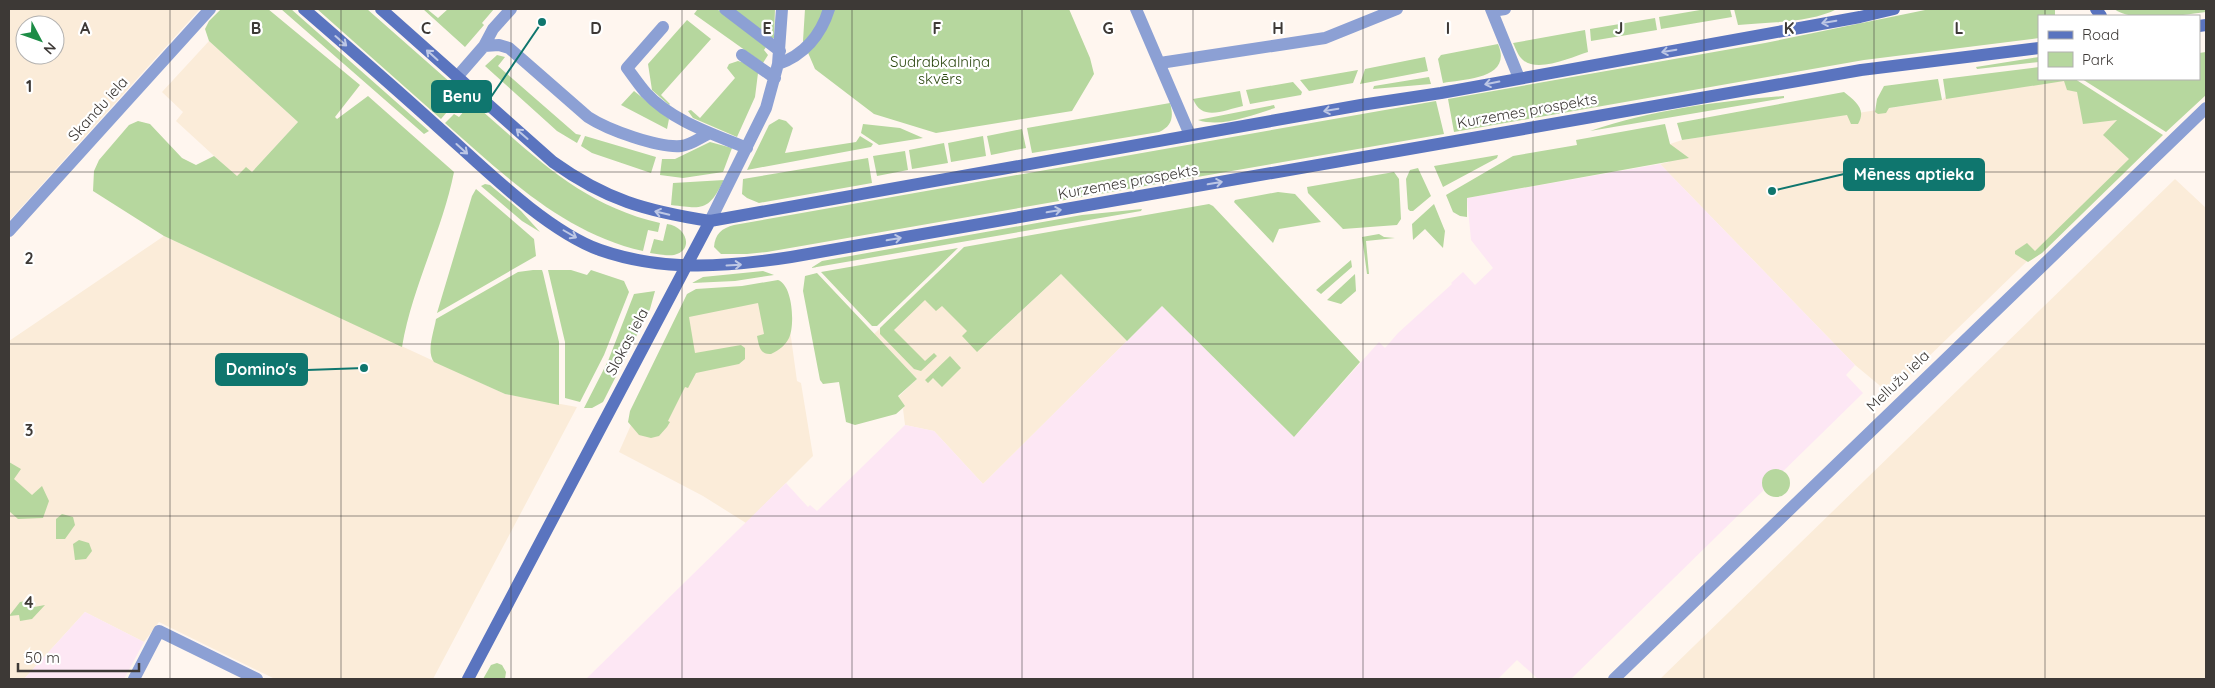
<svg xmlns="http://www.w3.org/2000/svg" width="2215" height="688" viewBox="0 0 2215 688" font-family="Quicksand,sans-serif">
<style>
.commercial{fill:#fbecd9;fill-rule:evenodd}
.industrial{fill:#fde7f4}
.green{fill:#b6d79e}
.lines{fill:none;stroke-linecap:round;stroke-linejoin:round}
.street{stroke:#8ca0d4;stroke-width:12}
.secondary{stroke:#5a74bf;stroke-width:12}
.oneway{stroke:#bdc7e5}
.grid{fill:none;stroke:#3d3936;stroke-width:1;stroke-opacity:0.55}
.labels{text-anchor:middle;stroke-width:4.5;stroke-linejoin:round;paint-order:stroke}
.park-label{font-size:15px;fill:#2d4911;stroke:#fff}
.street-label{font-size:15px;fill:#3d3936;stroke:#fff}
.grid-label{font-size:16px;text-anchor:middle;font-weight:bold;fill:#3d3936;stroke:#fff;stroke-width:4.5;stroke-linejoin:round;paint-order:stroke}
.leader{fill:none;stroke:#0f766e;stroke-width:2}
.callout-dot{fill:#0f766e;stroke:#fff;stroke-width:2}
.callout{fill:#0f766e;stroke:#0f766e;stroke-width:2}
.callout-label{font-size:16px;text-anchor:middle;font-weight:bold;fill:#fff}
</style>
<rect width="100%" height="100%" fill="#fff6ef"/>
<path class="commercial" d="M 9,9 L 200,9 L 9,221 ZM 25,25 L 55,25 L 55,55 L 25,55 Z
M 209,41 L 298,122 L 252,172 L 237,177 L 176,121 L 183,112 L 162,92 Z
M 2070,79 L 2153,139 L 1890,394 L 1855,365 L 1660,164 L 1669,162 L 1670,144 L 1682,140 L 1942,100 L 1946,96 Z
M 2175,179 L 2206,208 L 2206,679 L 1660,679 Z
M 164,236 L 505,394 L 577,407 L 433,679 L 275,679 L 159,622 L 144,642 L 85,612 L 24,679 L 9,679 L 9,341 Z
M 1061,274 L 1127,341 L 983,484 L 934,431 L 905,425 L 903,409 L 905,406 L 898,397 L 917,379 L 874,334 L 926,283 L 986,344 Z
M 785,294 L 797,381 L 801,383 L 813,456 L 746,523 L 703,496 L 619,452 L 680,314 Z"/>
<path class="industrial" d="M 1660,164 L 1855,365 L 1846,375 L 1863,393 L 1571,679 L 1538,679 L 1517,660 L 1498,679 L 586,679 L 786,483 L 808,507 L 810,505 L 817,511 L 905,425 L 934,431 L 983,484 L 1162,306 L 1294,437 L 1379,342 L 1385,348 L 1398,333 L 1452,284 L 1451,283 L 1463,272 L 1475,285 L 1493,268 L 1471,240 L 1467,198 Z
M 85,612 L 144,642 L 124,679 L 24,679 Z"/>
<path class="green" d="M 221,9 L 268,9 L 360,85 L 335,117 L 337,119 L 368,96 L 454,172 C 442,232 412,287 402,347 L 164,236 L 93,191 L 94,171 L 99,160 L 129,125 L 138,121 L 150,124 L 182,158 L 196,165 L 214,156 L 237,176 L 246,167 L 252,172 L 298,122 L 209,41 L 205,29 L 209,21 Z
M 281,9 L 291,9 L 429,131 L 424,134 Z
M 317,9 L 367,9 L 468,98 L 458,109 L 453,105 L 441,119 Z
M 423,9 L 427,9 L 438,18 L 448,9 L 494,9 L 482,23 L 484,25 L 465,47 Z
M 695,9 L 717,9 L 766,47 L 764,50 L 768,55 L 763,63 L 694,14 L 697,10 Z
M 732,9 L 775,9 L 774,38 L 769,38 Z
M 805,9 L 1069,9 L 1090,58 L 1094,74 L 1072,111 L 936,133 L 874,114 L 815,69 L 803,41 Z
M 1706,9 L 1730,9 L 1732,17 L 1661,29 L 1659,17 Z
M 1734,9 L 1837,9 C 1810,23 1768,22 1738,25 Z
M 1930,9 L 2055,9 L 2055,16 L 2039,16 L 2039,38 L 1864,60 L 1454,132 L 1448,99 L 1765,43 Z
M 2114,9 L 2206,9 L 2206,12 C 2181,15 2136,24 2114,9 Z
M 1655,18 L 1657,30 L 1591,41 L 1590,29 Z
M 687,20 L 711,39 L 661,95 L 670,104 L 669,105 L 652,90 L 648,64 Z
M 1585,30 L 1588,52 C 1572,57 1538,73 1523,60 C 1518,56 1516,49 1513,43 Z
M 1498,44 C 1513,79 1465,79 1443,83 L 1438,59 L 1441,55 Z
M 2206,52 L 2206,95 L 2166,132 L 2082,79 L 2199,79 L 2199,53 Z
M 497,55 L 505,57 L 498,66 L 576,134 L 581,135 L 577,143 L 557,131 L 485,66 Z
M 1425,57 L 1428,71 L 1360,84 L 1365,69 Z
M 2039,57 L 2039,62 L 1977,69 L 1976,67 Z
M 738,61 L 745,63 L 758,73 L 755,97 L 737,137 L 693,118 L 688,111 L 691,110 L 700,118 L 735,78 L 727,68 L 729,64 Z
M 2039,67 L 2039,79 L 2075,79 L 2163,135 L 2042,253 L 2028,262 L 2015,254 L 2015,251 L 2027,243 L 2035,251 L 2129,159 L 2103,135 L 2117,120 L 2083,124 L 2077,92 L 2067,90 L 2064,81 L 1946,99 L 1943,79 Z
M 1358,70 L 1353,83 L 1309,91 L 1300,80 Z
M 1429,77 L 1431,84 L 1373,89 L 1374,86 Z
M 1938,79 L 1942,100 L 1889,108 L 1886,113 L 1878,114 L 1875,112 L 1877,99 L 1884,86 Z
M 1293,82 L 1302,92 L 1301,95 L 1250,104 L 1246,90 Z
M 634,91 L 669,119 L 667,129 L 621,105 Z
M 1240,91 L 1243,106 C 1224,110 1202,122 1193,99 Z
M 1844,92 C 1855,101 1867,109 1858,124 L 1851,124 L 1847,115 L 1682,140 L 1677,123 Z
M 1784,96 L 1784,98 L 1590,131 C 1652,110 1719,101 1784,96 Z
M 1436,101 L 1444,134 L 767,252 L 747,254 L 721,254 L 714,247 C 715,234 722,228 734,225 Z
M 472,102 C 532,154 580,205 660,223 L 658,232 L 648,230 L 643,251 C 563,233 504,175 445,123 L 454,114 L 459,117 Z
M 1170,103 C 1174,117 1172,126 1159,132 L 1032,153 L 1027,128 Z
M 1274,105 L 1275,108 C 1252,115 1221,128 1198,120 Z
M 779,119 L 786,121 L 793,128 L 785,153 L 856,142 L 860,136 L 873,144 L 871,147 L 747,170 L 769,125 Z
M 863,124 L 900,128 L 923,138 L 879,145 L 861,133 Z
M 1665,124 L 1670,144 L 1689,158 L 1467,198 L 1467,217 L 1460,216 L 1453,212 L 1446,195 L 1513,156 L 1577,145 L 1576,140 Z
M 1022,129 L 1026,148 L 991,155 L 987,136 Z
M 585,136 L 656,157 L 651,173 L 592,153 L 581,146 Z
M 983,136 L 986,156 L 951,162 L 948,143 Z
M 710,142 L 732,148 L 723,172 L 683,178 L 660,175 L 662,159 L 675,159 Z
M 944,143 L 948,163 L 912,169 L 909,150 Z
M 905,151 L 908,170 L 877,176 L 873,156 Z
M 1498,155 L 1497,158 L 1443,187 L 1434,166 Z
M 868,158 L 872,183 L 759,203 L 747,198 L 742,194 L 743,179 Z
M 1418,168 L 1431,196 L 1413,211 L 1410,211 L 1408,209 L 1406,179 L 1410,170 Z
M 1394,172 L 1399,179 L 1401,219 L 1397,225 L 1343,229 L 1308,193 L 1307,187 Z
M 724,180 C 708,211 704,209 671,205 L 673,183 Z
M 485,184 L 490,185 L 521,211 L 540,232 L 522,221 L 481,186 Z
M 476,189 L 534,239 L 536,256 L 437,313 L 472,196 Z
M 1278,192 L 1295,194 L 1321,222 L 1279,229 L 1273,243 L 1234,202 L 1235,200 Z
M 1209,204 L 1213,206 L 1360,362 L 1294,437 L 1162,306 L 1127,341 L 1061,274 L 977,352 L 962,336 L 967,331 L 942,306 L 936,311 L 925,300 L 894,330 L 925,361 L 934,353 L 937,356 L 921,371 L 914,369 L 880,334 L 880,328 L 964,247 Z
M 1434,204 L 1445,231 L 1443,248 L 1425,229 L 1413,240 L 1412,224 Z
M 1142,209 L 1141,211 L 811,268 L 822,261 L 1082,215 Z
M 667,224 C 686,226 695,250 674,255 C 667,256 658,254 650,253 L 654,239 L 663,241 Z
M 1379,234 L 1384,237 L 1395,238 L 1366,241 L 1369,274 L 1367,274 L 1362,237 Z
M 958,248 L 877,326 L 872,326 L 821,272 Z
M 1351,260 L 1352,267 L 1321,294 L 1316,290 Z
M 533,270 L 542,270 L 543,273 L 559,342 L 559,405 L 505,394 L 434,362 C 426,351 434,332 436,319 L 518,272 Z
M 548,270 L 571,270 L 587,275 L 591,270 L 624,281 L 629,292 L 604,355 L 580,402 L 565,398 L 565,342 Z
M 763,271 L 774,275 L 735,281 L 692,283 L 703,277 Z
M 817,273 L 917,379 L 898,396 L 905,406 L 896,414 L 855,425 L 846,422 L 839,382 L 823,384 L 820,380 L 803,291 L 805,276 Z
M 1355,274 L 1356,291 L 1341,304 L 1327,300 Z
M 778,280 C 793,285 795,326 789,338 C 785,346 779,350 771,354 C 760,355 759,346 757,336 L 764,334 L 758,303 L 689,317 L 695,353 L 741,345 L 745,348 L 745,359 L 739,364 L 696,373 L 688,388 L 685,387 L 668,421 L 670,422 L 667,427 L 659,436 L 651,438 L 639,435 L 628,422 L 630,411 L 687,294 L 696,289 L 742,286 Z
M 655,291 L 650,309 L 603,402 L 592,408 L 584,408 L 608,361 L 634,294 Z
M 950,356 L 961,368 L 942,387 L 933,378 L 928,383 L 925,380 Z
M 9,462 L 21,469 L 14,479 L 32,495 L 42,486 L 49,501 L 43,518 L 18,519 L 9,511 Z
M1762 483a14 14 0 1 1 28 0a14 14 0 1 1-28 0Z
M 62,514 L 73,517 L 75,525 L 65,539 L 56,539 L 56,519 Z
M 79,540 L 89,543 L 92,551 L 86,559 L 75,560 L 73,544 Z
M 32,600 L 34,607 L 45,605 L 32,619 L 20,621 L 19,615 L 9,616 L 20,602 Z
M 497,663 L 502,665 L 506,672 L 505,679 L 483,679 L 491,665 Z"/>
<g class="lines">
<path class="street" d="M 725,9 L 780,51
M 1136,9 L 1190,135
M 1491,9 L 1519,78
M 1492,11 L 1505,9
M 663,27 L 627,68 C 633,76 639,85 646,93 C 672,121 713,134 747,148
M 484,46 L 499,45 L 509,48 L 588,117 C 608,130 658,148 681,146 C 691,145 701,137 710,133
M 742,55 L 775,78
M 1160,63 L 1325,38 L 1397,9
M 778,64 C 804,55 821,35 829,9
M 457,77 L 484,46 L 493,29 L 511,9
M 710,221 L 766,108 L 778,64 L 782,9
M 9,231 L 210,9
M 134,679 L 159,631 L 257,679
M 1614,679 L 2206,108"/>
<path class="secondary" d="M 304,9 C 349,48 394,87 438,127 C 482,166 545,230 600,250 C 663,272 727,267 791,257 L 1861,70 L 2039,48
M 381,9 L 553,162 C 606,200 646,211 710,221 L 1361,105 L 1441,93 L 1860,17 L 1894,9
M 2096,9 L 2101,16
M 2199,26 L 2206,25
M 468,679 L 710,221"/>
</g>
<defs><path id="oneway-shaft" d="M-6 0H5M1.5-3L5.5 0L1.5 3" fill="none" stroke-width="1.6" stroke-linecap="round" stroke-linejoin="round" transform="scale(1.25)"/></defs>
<g class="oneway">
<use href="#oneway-shaft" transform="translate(1829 22) rotate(170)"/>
<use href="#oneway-shaft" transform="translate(341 41) rotate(41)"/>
<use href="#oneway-shaft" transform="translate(1669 51) rotate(170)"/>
<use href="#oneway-shaft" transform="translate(432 55) rotate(-138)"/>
<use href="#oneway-shaft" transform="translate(1492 83) rotate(169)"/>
<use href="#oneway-shaft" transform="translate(1331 110) rotate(170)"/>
<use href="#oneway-shaft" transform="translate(522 134) rotate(-139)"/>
<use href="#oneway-shaft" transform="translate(462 149) rotate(42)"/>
<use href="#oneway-shaft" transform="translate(1215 183) rotate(-10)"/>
<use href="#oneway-shaft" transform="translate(1054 211) rotate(-10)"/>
<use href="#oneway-shaft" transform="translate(662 213) rotate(-167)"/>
<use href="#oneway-shaft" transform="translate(570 234) rotate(30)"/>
<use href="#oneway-shaft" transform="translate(894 239) rotate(-10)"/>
<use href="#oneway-shaft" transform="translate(734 265) rotate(-3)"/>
</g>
<path class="grid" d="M 170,9 L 170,679M 341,9 L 341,679M 511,9 L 511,679M 682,9 L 682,679M 852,9 L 852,679M 1022,9 L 1022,679M 1193,9 L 1193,679M 1363,9 L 1363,679M 1533,9 L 1533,679M 1704,9 L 1704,679M 1874,9 L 1874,679M 2045,9 L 2045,16M 2045,79 L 2045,679M 9,172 L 2206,172M 9,344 L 2206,344M 9,516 L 2206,516"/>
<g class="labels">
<g class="park-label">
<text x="940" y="67">Sudrabkalniņa<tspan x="940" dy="17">skvērs</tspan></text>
</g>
<g class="street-label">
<text transform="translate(98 109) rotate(-48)" y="5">Skandu iela</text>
<text transform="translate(1527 111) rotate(-10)" y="5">Kurzemes prospekts</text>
<text transform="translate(1128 182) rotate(-10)" y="5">Kurzemes prospekts</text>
<text transform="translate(627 342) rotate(-62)" y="5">Slokas iela</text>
<text transform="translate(1898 381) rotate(-44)" y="5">Mellužu iela</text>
</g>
</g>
<g class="grid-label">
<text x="85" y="34">A</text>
<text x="256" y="34">B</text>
<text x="426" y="34">C</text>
<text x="596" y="34">D</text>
<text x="767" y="34">E</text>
<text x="937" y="34">F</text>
<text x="1108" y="34">G</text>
<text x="1278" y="34">H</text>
<text x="1448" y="34">I</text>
<text x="1619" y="34">J</text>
<text x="1789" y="34">K</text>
<text x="1959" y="34">L</text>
<text x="29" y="92">1</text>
<text x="29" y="264">2</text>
<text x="29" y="436">3</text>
<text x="29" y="608">4</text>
</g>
<path class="leader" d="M542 22L491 97M1772 191L1844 174M364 368L307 370"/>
<g class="callout-dot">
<circle cx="542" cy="22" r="5"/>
<circle cx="1772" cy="191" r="5"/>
<circle cx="364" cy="368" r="5"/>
</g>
<g class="callout">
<rect x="432" y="81" width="59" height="31" rx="5"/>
<rect x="1844" y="159" width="140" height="31" rx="5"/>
<rect x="216" y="354" width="91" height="31" rx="5"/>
</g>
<g class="callout-label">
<text x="462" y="102">Benu</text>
<text x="1914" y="180">Mēness aptieka</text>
<text x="261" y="375">Domino's</text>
</g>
<rect width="2215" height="688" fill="none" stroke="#3d3936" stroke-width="20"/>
<rect x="2038" y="15" width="162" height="65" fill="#ffffff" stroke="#b1b0af"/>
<rect x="2048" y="31" width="25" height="8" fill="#5a74bf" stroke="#b1b0af"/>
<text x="2082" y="40" font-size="15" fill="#3d3936">Road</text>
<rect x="2048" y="52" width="25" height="15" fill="#b6d79e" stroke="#b1b0af"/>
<text x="2082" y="65" font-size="15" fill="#3d3936">Park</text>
<g transform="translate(40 40) rotate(131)"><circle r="24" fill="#ffffff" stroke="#b1b0af"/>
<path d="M0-4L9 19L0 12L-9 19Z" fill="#1c8c45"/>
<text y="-8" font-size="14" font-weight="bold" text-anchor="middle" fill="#3d3936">N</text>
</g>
<path d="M18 663v8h121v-8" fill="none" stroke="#3d3936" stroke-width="2.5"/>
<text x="25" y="663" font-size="15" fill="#3d3936" stroke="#ffffff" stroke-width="4" paint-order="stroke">50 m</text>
</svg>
